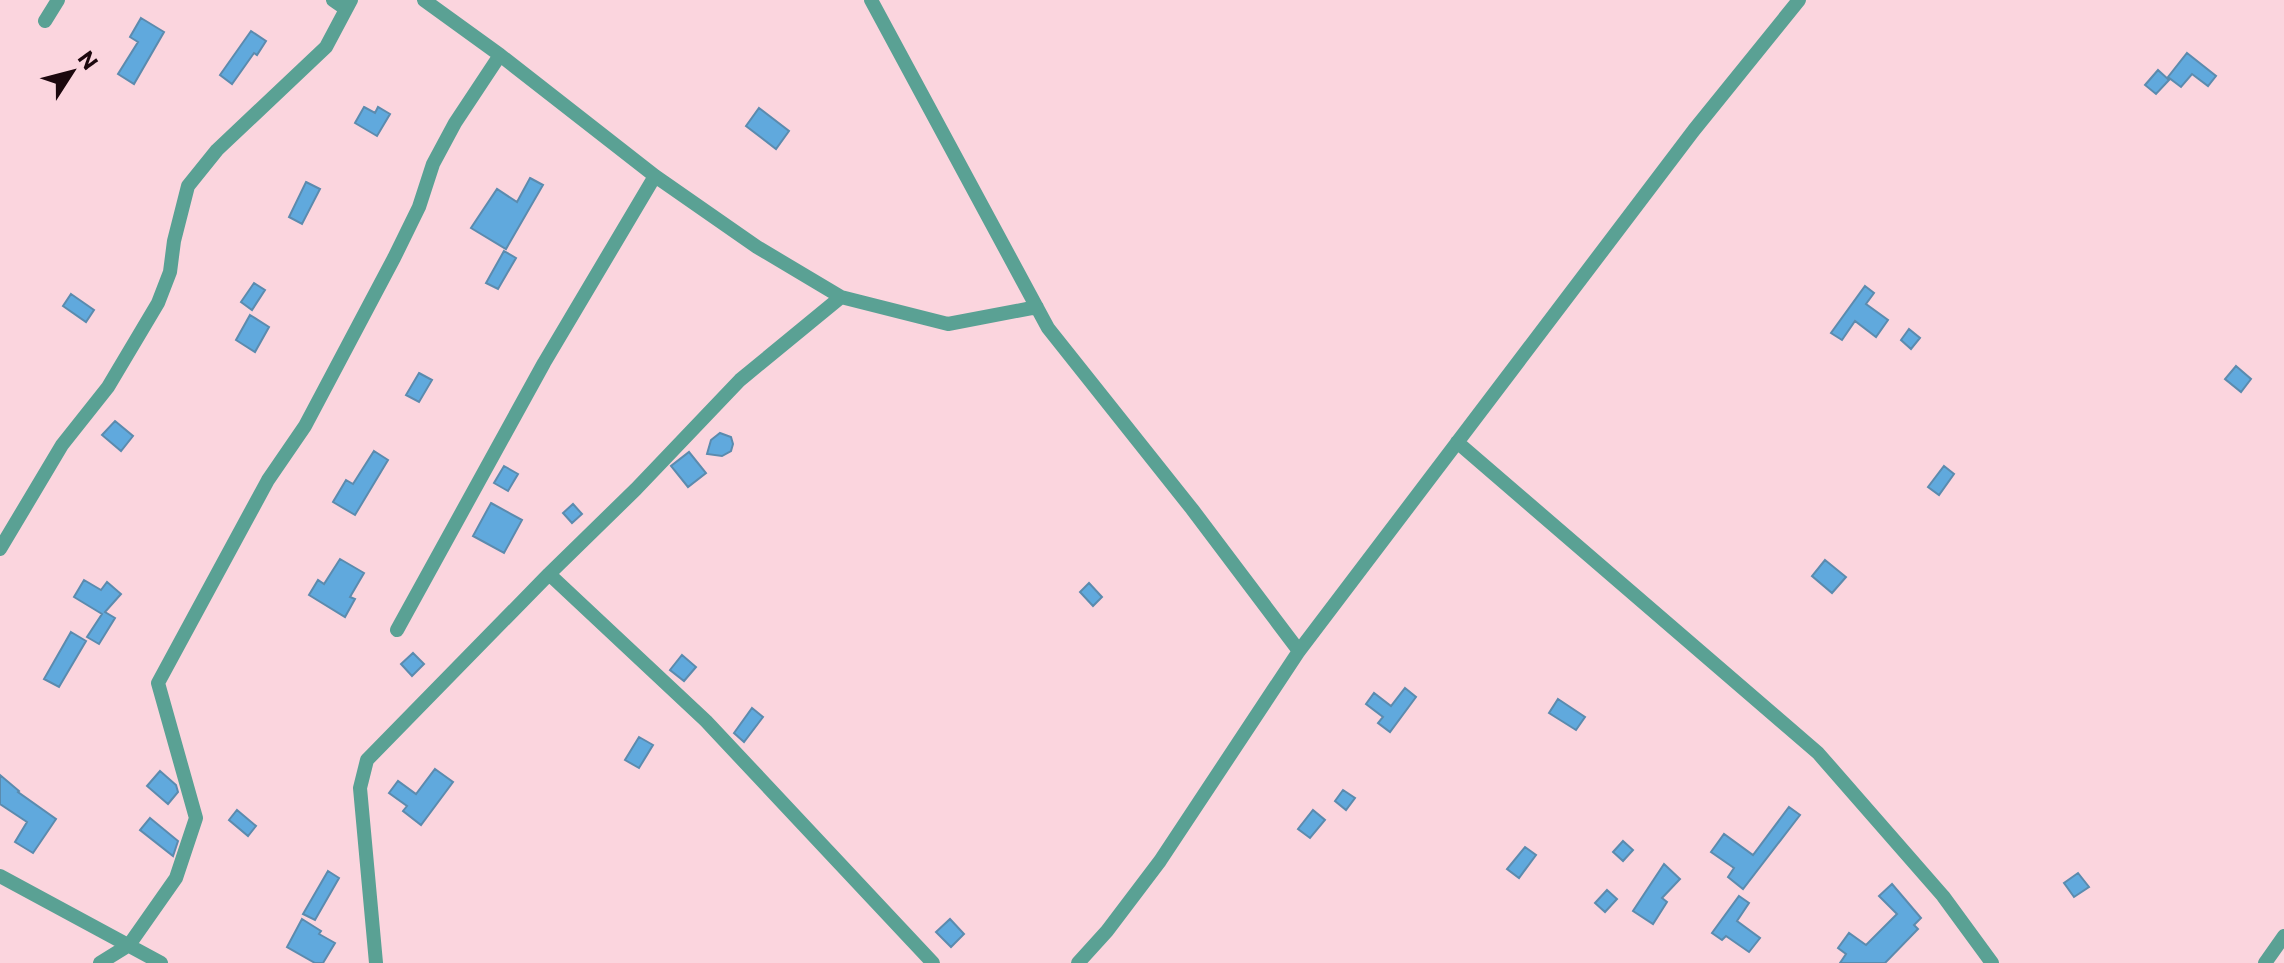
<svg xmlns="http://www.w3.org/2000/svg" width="2284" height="963" viewBox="0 0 2284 963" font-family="Commissioner,sans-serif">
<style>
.building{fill:#60a9dd;stroke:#5b8bae;stroke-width:2}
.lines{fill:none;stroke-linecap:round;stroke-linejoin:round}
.minor{stroke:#5aa194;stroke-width:14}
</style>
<rect width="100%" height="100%" fill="#fbd5de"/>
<path class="building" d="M 141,18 L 164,32 L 134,84 L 118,74 L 138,42 L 130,37 Z
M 251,31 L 266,41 L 257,55 L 254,53 L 232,84 L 220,75 Z
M 2187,53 L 2216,76 L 2208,86 L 2192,74 L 2181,87 L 2168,77 Z
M 2158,70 L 2169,80 L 2156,94 L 2145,85 Z
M 364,107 L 375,113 L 378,107 L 390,114 L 377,136 L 355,123 Z
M 759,108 L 789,131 L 776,149 L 746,126 Z
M 530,178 L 543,185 L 506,249 L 471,228 L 497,189 L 517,202 Z
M 306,182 L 320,189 L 302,224 L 289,217 Z
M 504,251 L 516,258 L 498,289 L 486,283 Z
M 254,283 L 265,290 L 252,310 L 241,302 Z
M 1865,286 L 1874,293 L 1866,304 L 1888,320 L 1876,337 L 1855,321 L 1842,340 L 1831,333 Z
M 71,294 L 94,310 L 86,322 L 63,306 Z
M 250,315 L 269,327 L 255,352 L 236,340 Z
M 1909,329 L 1920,338 L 1911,349 L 1901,340 Z
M 2236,366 L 2251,379 L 2241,392 L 2225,379 Z
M 419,373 L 432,380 L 419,402 L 406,395 Z
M 115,421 L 133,436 L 121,451 L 102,435 Z
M 720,433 L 731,437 L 733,444 L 731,451 L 722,456 L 707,454 L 711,440 Z
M 374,451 L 388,460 L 355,515 L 333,502 L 346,480 L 353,484 Z
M 689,452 L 706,473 L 688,487 L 671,466 Z
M 504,466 L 518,474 L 508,491 L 494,483 Z
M 1944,466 L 1954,474 L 1939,495 L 1928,487 Z
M 491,503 L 522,520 L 504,553 L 473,536 Z
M 573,504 L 582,514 L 572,523 L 563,513 Z
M 340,559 L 364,573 L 350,597 L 355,599 L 345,617 L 309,595 L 318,580 L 324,584 Z
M 1825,560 L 1846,577 L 1832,593 L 1812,576 Z
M 84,580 L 101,590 L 107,582 L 121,594 L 105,612 L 115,618 L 99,644 L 87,637 L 102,614 L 74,597 Z
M 1089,583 L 1102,597 L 1093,606 L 1080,592 Z
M 71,632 L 86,641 L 59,687 L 44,679 Z
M 413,653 L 424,664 L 412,676 L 401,664 Z
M 682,655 L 696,667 L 684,681 L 670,670 Z
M 1405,688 L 1416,697 L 1390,732 L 1378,723 L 1383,717 L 1366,704 L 1374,693 L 1391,706 Z
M 1558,699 L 1585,717 L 1576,730 L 1549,713 Z
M 752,708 L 763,717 L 744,742 L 734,733 Z
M 639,737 L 653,745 L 639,768 L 625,760 Z
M 435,769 L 453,782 L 421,825 L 403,811 L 407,806 L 389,793 L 398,781 L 416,794 Z
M 160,771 L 176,785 L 178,792 L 168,804 L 147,786 Z
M 0,775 L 19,791 L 18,792 L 56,819 L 33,853 L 15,842 L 27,822 L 0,804 Z
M 1343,790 L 1355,798 L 1346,810 L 1335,801 Z
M 1789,807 L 1800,815 L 1743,889 L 1728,877 L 1734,868 L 1711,852 L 1724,834 L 1753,855 Z
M 237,810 L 256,826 L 248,836 L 229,820 Z
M 1313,810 L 1325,820 L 1310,838 L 1298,829 Z
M 150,818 L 178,841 L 173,856 L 140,830 Z
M 1623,841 L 1633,850 L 1623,861 L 1613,852 Z
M 1525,847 L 1536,855 L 1519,878 L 1507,869 Z
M 1664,864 L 1680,879 L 1662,898 L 1667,902 L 1653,924 L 1633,911 Z
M 328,871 L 339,878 L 315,920 L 303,914 Z
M 2078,873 L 2089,887 L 2074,897 L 2064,883 Z
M 1892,884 L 1921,918 L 1914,925 L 1918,929 L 1885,963 L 1840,963 L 1846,954 L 1838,948 L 1849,933 L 1866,945 L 1897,914 L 1879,896 Z
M 1607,890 L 1617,899 L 1605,912 L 1595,903 Z
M 1739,896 L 1749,903 L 1737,921 L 1760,938 L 1749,952 L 1726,936 L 1722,940 L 1712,933 Z
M 302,919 L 321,931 L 319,934 L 335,943 L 323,963 L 315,963 L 287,947 Z
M 950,919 L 964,934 L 951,947 L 936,932 Z"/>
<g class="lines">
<path class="minor" d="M 333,0 L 346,9
M 424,0 L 500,55 L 655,176 L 757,247 L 841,297
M 871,0 L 1048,328 L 1192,509 L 1299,651
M 45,21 L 58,0
M 1457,442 L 1818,753 L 1943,896 L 1992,963
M 0,549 L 62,445 L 108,387 L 158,303 L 170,272 L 174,241 L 188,186 L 217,150 L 326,47 L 351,0
M 549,574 L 706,721 L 933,963
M 397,630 L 544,363 L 655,176
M 0,876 L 161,963
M 100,963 L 129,945 L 176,878 L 196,818 L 158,683 L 268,480 L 305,426 L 394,258 L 419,207 L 433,164 L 455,123 L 500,55
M 376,963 L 360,788 L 367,760 L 549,574 L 636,489 L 740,380 L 841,297 L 948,324 L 1037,307
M 1078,963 L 1107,931 L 1160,861 L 1299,651 L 1694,130 L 1799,0
M 2265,963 L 2284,936"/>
</g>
<g transform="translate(72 72) rotate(54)" stroke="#fbd5de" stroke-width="6" paint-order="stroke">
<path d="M0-6L14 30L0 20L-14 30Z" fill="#1c080e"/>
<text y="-12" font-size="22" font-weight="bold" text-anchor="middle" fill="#1c080e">N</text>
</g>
</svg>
